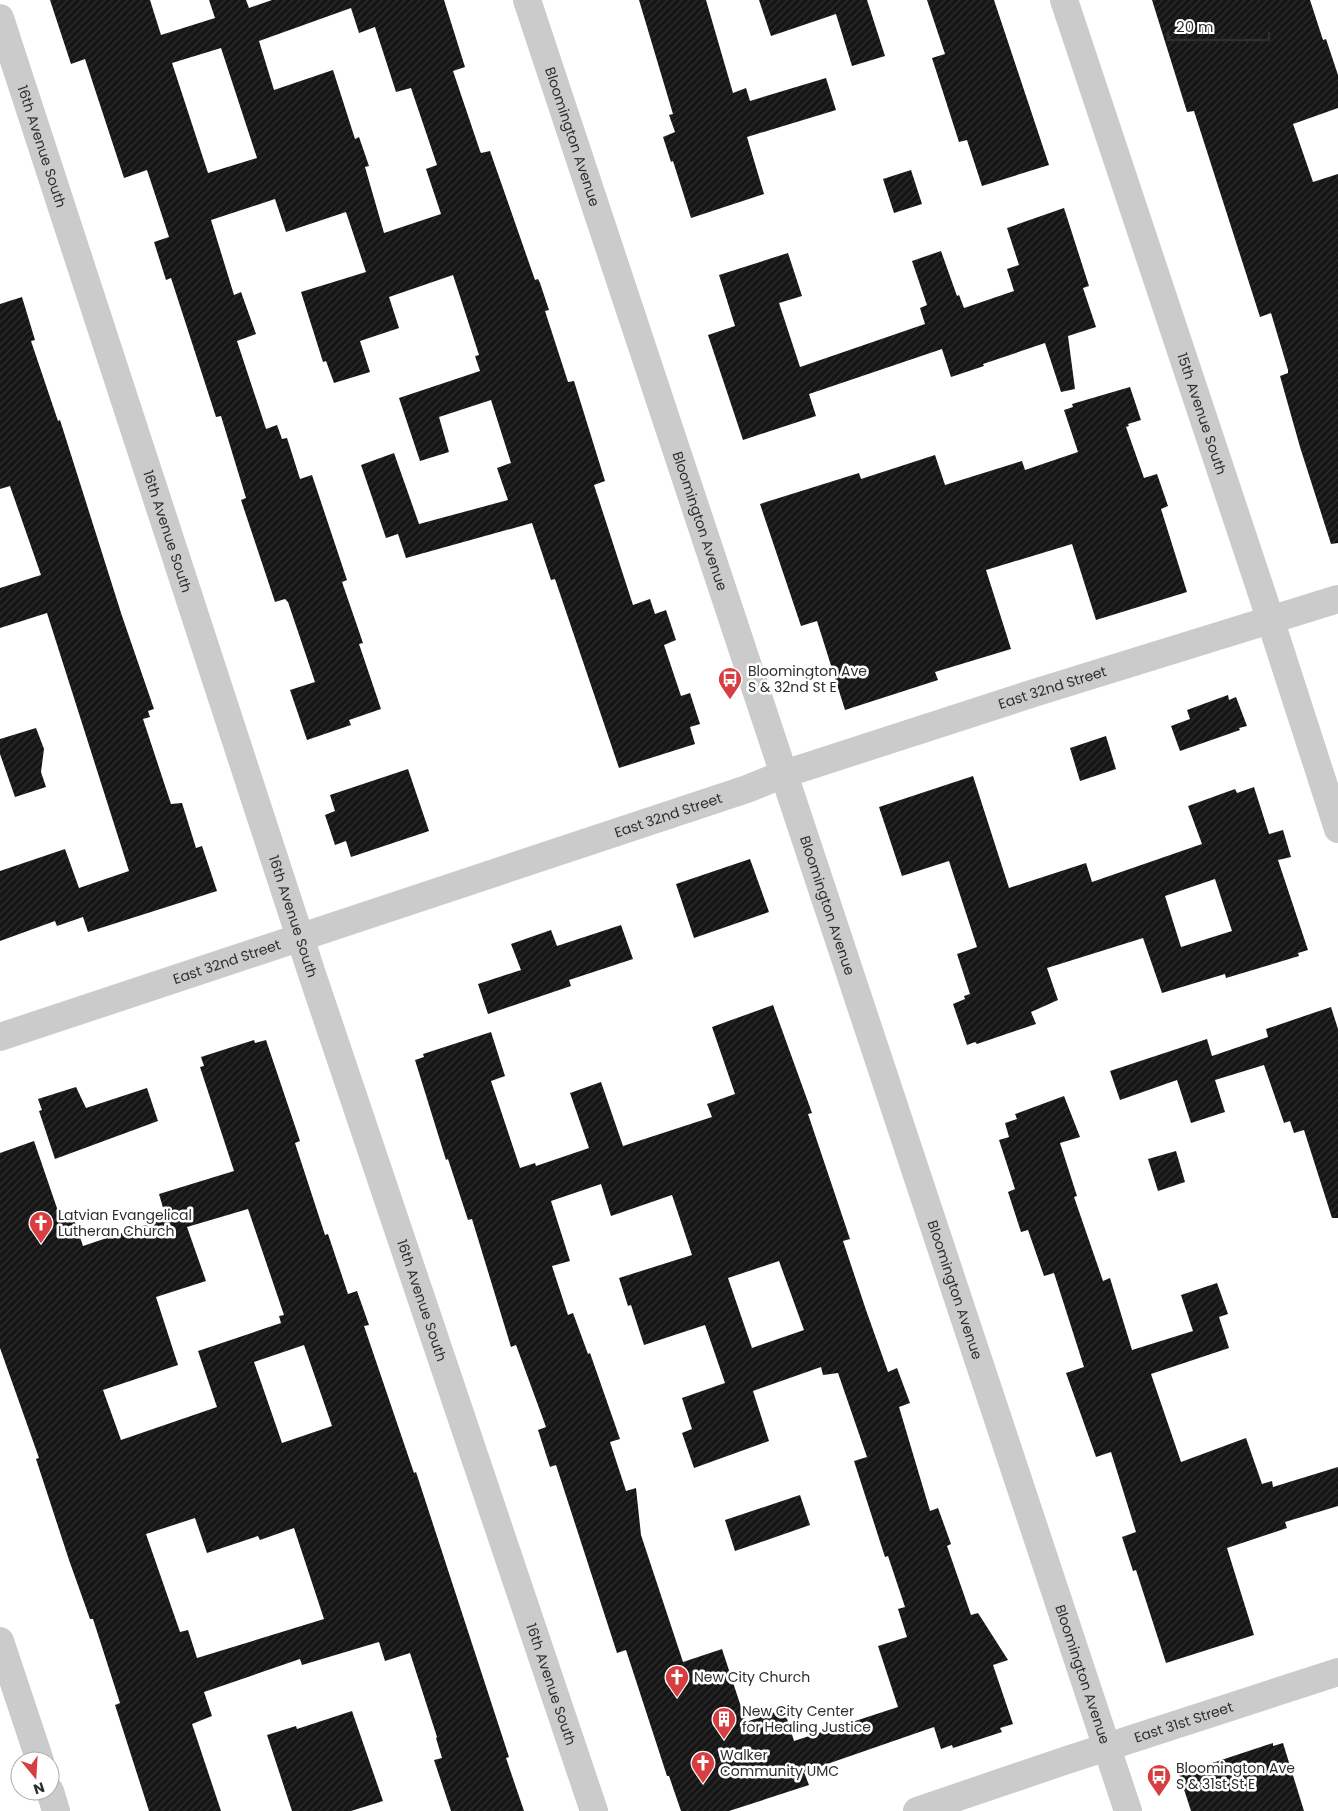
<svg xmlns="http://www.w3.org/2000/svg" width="1338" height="1811" viewBox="0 0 1338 1811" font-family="Poppins,sans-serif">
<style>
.building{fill:url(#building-hatch);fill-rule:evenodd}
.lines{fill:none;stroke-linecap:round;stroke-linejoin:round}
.minor{stroke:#cbcbcb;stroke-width:28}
.tertiary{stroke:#cbcbcb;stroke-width:28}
.labels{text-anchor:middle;stroke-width:5;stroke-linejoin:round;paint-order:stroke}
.street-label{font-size:14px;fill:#2e2e2e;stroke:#fff}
.poi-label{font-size:14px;fill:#2e2e2e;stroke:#fff;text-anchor:start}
</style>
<defs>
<pattern id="building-hatch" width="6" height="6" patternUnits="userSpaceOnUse" patternTransform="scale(1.25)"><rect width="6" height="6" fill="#151515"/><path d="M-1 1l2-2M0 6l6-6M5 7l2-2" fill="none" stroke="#2f2f2f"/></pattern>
</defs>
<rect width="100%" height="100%" fill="#fff"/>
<path class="building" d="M 50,0 L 150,0 L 161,35 L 215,18 L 209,0 L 246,0 L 249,8 L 272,0 L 444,0 L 465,67 L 453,71 L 480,151 L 481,153 L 490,151 L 535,280 L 538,279 L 540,283 L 549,310 L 545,311 L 568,382 L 574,381 L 605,481 L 594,485 L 633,605 L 650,599 L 655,614 L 666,610 L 676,640 L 664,645 L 681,696 L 690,693 L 700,724 L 690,727 L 695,744 L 619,768 L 555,579 L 551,580 L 532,523 L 406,558 L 398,534 L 386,538 L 361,465 L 394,453 L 419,524 L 508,500 L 497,468 L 511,463 L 491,400 L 439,417 L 449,452 L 420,461 L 399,398 L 480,371 L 475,356 L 479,355 L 453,275 L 389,297 L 399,328 L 360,341 L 370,372 L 334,383 L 326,361 L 323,362 L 301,292 L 366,272 L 346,212 L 286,232 L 275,199 L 211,220 L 234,295 L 241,292 L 256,334 L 237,341 L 266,429 L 277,425 L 282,439 L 287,438 L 300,479 L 312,475 L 347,580 L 342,582 L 363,643 L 359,644 L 381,709 L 349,720 L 351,725 L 307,740 L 290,690 L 315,682 L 288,602 L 285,599 L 275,602 L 241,500 L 246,498 L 221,416 L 216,417 L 171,278 L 166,280 L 154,242 L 169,237 L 147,170 L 124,178 L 85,59 L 71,64 ZM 351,8 L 359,33 L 375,27 L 396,92 L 411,88 L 437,165 L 426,169 L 441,214 L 384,233 L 365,167 L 369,166 L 359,137 L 355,139 L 333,70 L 274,90 L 259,41 ZM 221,48 L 257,158 L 208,173 L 172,63 Z
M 639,0 L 706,0 L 733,93 L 746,88 L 750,101 L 826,78 L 836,110 L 747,137 L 764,194 L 691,218 L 673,161 L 671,162 L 663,137 L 675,132 L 669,115 L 673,114 Z
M 759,0 L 867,0 L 885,56 L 852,66 L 836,14 L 771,36 Z
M 927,0 L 994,0 L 1049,165 L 982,186 L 967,140 L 959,142 L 932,58 L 945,54 Z
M 1152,0 L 1310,0 L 1323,40 L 1326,39 L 1338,75 L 1338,108 L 1293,124 L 1313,182 L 1338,174 L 1338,543 L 1331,544 L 1300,447 L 1280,376 L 1288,373 L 1288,370 L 1271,313 L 1260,317 L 1194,111 L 1187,112 Z
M 911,170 L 922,204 L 894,213 L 883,179 Z
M 1064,208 L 1089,286 L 1083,288 L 1096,327 L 1068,336 L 1075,389 L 1061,392 L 1045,343 L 983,364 L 984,366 L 951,377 L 942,349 L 809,394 L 816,416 L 743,440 L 708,335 L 735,326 L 719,275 L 788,253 L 802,296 L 779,303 L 800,367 L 925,324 L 920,308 L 927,305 L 912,261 L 941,251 L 957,296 L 959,295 L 964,308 L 1014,291 L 1007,269 L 1019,265 L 1007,228 Z
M 22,297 L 35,340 L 31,341 L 58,421 L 60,420 L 122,616 L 154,709 L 148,711 L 150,717 L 143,719 L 171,804 L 182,803 L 196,848 L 202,846 L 217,891 L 88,932 L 83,917 L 57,926 L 55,921 L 0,941 L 0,871 L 65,849 L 79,888 L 129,871 L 47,613 L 0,628 L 0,588 L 41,575 L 10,486 L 0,489 L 0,304 Z
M 1130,387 L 1141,420 L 1128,424 L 1129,426 L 1126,427 L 1144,478 L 1157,474 L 1168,506 L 1161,509 L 1187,592 L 1096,620 L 1072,544 L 986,570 L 1011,649 L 935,672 L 938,680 L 845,710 L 817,621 L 801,626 L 760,504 L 859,473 L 861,479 L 935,455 L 945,485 L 1022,461 L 1025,470 L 1078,452 L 1064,410 L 1073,407 L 1072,404 Z
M 1228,695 L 1229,700 L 1236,697 L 1247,726 L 1239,728 L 1240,730 L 1180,751 L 1171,726 L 1190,719 L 1187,710 Z
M 36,728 L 44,749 L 41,772 L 46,787 L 15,797 L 0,754 L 0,739 Z
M 1106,736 L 1116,769 L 1080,781 L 1070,748 Z
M 408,769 L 429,831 L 351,857 L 346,841 L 335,845 L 325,815 L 335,811 L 330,795 Z
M 973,776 L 1009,888 L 1086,863 L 1092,882 L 1202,844 L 1188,806 L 1235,789 L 1237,793 L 1254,787 L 1269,834 L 1283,830 L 1291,857 L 1278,860 L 1308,950 L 1298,953 L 1299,956 L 1226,978 L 1225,974 L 1162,993 L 1143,938 L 1047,968 L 1058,1000 L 1031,1012 L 1036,1024 L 977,1044 L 975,1042 L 967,1045 L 953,1004 L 965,999 L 964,996 L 970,994 L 957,954 L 977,947 L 949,861 L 902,876 L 879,807 ZM 1215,879 L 1232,931 L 1181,947 L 1165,896 Z
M 750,859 L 769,912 L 694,938 L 676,884 Z
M 621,925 L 633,959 L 569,980 L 571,986 L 488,1014 L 478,984 L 521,970 L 511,944 L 551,930 L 557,946 Z
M 773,1005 L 812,1113 L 808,1114 L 850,1239 L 843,1241 L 866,1310 L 888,1372 L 897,1368 L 910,1403 L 899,1407 L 930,1511 L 938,1508 L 951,1544 L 947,1546 L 971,1615 L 978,1613 L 1008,1660 L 993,1665 L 1013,1724 L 1000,1728 L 1002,1732 L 953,1748 L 952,1745 L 941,1749 L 934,1727 L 804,1772 L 809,1785 L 729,1811 L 681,1811 L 669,1776 L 667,1776 L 626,1650 L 617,1653 L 556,1465 L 550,1467 L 538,1430 L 546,1427 L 516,1345 L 511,1347 L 472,1219 L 468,1220 L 448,1159 L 446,1160 L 415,1060 L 424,1057 L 423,1054 L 491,1032 L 505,1076 L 491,1081 L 520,1168 L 535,1163 L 536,1166 L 589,1148 L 570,1093 L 601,1082 L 623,1146 L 712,1117 L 707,1104 L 735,1094 L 712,1027 ZM 601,1184 L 611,1216 L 672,1195 L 692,1255 L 619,1278 L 628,1306 L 631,1305 L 644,1345 L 705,1325 L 725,1383 L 682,1398 L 692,1429 L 682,1433 L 694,1468 L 769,1441 L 753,1391 L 821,1367 L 823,1375 L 838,1373 L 867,1457 L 854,1461 L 885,1557 L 888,1556 L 905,1607 L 898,1609 L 907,1637 L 878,1646 L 898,1707 L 794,1741 L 784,1709 L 746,1722 L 722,1649 L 683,1662 L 641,1535 L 636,1488 L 626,1491 L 610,1442 L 620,1439 L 590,1353 L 588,1354 L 573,1313 L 568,1315 L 552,1266 L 570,1261 L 551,1201 ZM 779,1261 L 804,1330 L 752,1348 L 728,1278 Z
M 1331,1007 L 1338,1029 L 1338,1218 L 1332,1218 L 1304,1130 L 1294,1133 L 1290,1121 L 1284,1123 L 1264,1065 L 1215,1080 L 1225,1112 L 1191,1123 L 1177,1080 L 1120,1100 L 1110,1071 L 1207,1039 L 1212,1056 L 1268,1037 L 1266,1029 Z
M 254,1040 L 255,1043 L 266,1040 L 300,1141 L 295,1143 L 325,1235 L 328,1234 L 348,1294 L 357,1291 L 369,1325 L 364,1326 L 414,1473 L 416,1472 L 509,1757 L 506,1758 L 524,1811 L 451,1811 L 434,1760 L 442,1758 L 436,1738 L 437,1737 L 410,1653 L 385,1661 L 379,1642 L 302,1665 L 300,1659 L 204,1692 L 212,1716 L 192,1724 L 221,1811 L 149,1811 L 115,1705 L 120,1703 L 93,1619 L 90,1619 L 69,1560 L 36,1459 L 39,1458 L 0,1348 L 0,1153 L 34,1141 L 59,1214 L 71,1210 L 83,1246 L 166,1218 L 159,1194 L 234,1171 L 200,1067 L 204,1066 L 201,1057 ZM 248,1209 L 284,1315 L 279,1316 L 281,1323 L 198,1351 L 217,1407 L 121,1440 L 103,1390 L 178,1365 L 156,1297 L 206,1281 L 187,1227 ZM 304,1345 L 332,1426 L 282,1443 L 254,1362 ZM 195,1518 L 207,1553 L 258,1536 L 260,1540 L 294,1528 L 324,1619 L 197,1658 L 188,1630 L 180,1632 L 146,1534 Z
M 76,1087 L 86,1108 L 147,1088 L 158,1121 L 55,1159 L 39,1111 L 42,1110 L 38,1099 Z
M 1064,1096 L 1080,1137 L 1060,1143 L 1077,1196 L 1074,1197 L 1103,1281 L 1110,1278 L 1132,1350 L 1193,1331 L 1181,1295 L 1217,1283 L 1228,1314 L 1219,1317 L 1229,1348 L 1151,1374 L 1181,1462 L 1246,1438 L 1262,1484 L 1272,1481 L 1273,1487 L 1338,1467 L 1338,1506 L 1285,1522 L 1287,1528 L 1227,1548 L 1254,1635 L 1166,1663 L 1136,1570 L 1133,1571 L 1122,1537 L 1136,1532 L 1111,1452 L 1096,1457 L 1066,1373 L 1084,1367 L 1054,1273 L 1044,1276 L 1028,1230 L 1021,1232 L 1008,1192 L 1015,1189 L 999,1140 L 1009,1137 L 1005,1123 L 1017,1119 L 1015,1114 Z
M 1176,1151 L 1185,1182 L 1158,1191 L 1148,1159 Z
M 800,1495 L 810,1525 L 735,1551 L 725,1520 Z
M 352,1711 L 383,1801 L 351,1811 L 292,1811 L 267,1735 L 296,1726 L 297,1729 Z
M 1273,1743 L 1273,1746 L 1283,1743 L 1304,1811 L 1191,1811 L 1179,1774 Z"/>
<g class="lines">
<g class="minor">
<path id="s1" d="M 1064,0 L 1262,594 L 1338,829"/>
<path id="s2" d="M 0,18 L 312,974 L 594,1811"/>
<path id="s3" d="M 0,1037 L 747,789 L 784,774 L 1034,693 L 1338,599"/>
<path d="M 0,1641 L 40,1761"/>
<path d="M 50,1791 L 56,1811"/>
</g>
<g class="tertiary">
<path id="s4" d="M 527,0 L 1128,1811"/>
<path id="s5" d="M 917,1811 L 1067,1760 L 1338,1672"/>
</g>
</g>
<defs>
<g id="bus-pin" transform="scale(1.25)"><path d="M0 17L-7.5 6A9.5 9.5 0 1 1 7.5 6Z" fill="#d63e41" stroke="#fff"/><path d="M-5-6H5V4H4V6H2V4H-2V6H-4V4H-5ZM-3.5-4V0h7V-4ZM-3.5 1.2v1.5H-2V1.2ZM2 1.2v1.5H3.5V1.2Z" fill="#fff"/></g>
<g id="church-pin" transform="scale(1.25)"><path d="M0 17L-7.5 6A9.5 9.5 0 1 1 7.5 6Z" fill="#d63e41" stroke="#fff"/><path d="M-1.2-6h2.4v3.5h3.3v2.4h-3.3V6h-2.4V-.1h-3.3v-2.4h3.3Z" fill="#fff"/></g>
<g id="building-pin" transform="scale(1.25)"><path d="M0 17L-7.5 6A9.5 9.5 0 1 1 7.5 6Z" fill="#d63e41" stroke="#fff"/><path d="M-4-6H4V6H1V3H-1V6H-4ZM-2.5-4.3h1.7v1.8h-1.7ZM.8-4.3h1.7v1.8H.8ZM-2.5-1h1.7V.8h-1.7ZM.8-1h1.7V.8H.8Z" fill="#fff"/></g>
</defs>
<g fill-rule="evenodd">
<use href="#bus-pin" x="730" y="679"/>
<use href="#church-pin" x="41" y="1223"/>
<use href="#church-pin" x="677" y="1677"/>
<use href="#building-pin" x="724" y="1719"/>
<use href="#church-pin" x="703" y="1763"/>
<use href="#bus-pin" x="1159" y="1776"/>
</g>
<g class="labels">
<g class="street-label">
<text dy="5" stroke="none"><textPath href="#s4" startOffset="144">Bloomington Avenue</textPath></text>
<text dy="5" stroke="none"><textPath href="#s2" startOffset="135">16th Avenue South</textPath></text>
<text dy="5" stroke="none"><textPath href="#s1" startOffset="436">15th Avenue South</textPath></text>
<text dy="5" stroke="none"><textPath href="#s4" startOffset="549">Bloomington Avenue</textPath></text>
<text dy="5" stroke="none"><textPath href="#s2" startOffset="540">16th Avenue South</textPath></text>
<text dy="5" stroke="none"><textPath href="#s3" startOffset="1109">East 32nd Street</textPath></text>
<text dy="5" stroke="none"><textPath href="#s3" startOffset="704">East 32nd Street</textPath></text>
<text dy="5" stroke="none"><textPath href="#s4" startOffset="954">Bloomington Avenue</textPath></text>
<text dy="5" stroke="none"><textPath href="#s2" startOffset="945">16th Avenue South</textPath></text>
<text dy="5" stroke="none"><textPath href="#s3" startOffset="239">East 32nd Street</textPath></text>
<text dy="5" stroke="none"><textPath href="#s4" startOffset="1359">Bloomington Avenue</textPath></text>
<text dy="5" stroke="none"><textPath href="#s2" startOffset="1350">16th Avenue South</textPath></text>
<text dy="5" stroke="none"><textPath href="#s4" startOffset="1764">Bloomington Avenue</textPath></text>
<text dy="5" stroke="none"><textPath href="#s2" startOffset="1755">16th Avenue South</textPath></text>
<text dy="5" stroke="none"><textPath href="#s5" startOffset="281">East 31st Street</textPath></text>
</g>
<g class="poi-label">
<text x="748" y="676">Bloomington Ave<tspan x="748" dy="16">S &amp; 32nd St E</tspan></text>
<text x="58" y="1220">Latvian Evangelical<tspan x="58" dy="16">Lutheran Church</tspan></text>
<text x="694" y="1682">New City Church</text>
<text x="742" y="1716">New City Center<tspan x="742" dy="16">for Healing Justice</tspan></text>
<text x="720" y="1760">Walker<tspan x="720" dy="16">Community UMC</tspan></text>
<text x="1176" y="1773">Bloomington Ave<tspan x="1176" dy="16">S &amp; 31st St E</tspan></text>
</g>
</g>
<g transform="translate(35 1776) rotate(162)"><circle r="24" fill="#ffffff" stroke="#ababab"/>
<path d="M0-4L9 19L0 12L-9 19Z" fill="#d63e41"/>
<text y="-8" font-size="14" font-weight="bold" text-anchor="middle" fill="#2e2e2e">N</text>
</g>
<path d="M1168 32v8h101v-8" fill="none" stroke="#2e2e2e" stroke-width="2.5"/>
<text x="1176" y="32" font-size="15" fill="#2e2e2e" stroke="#ffffff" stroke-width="4" paint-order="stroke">20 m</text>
</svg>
